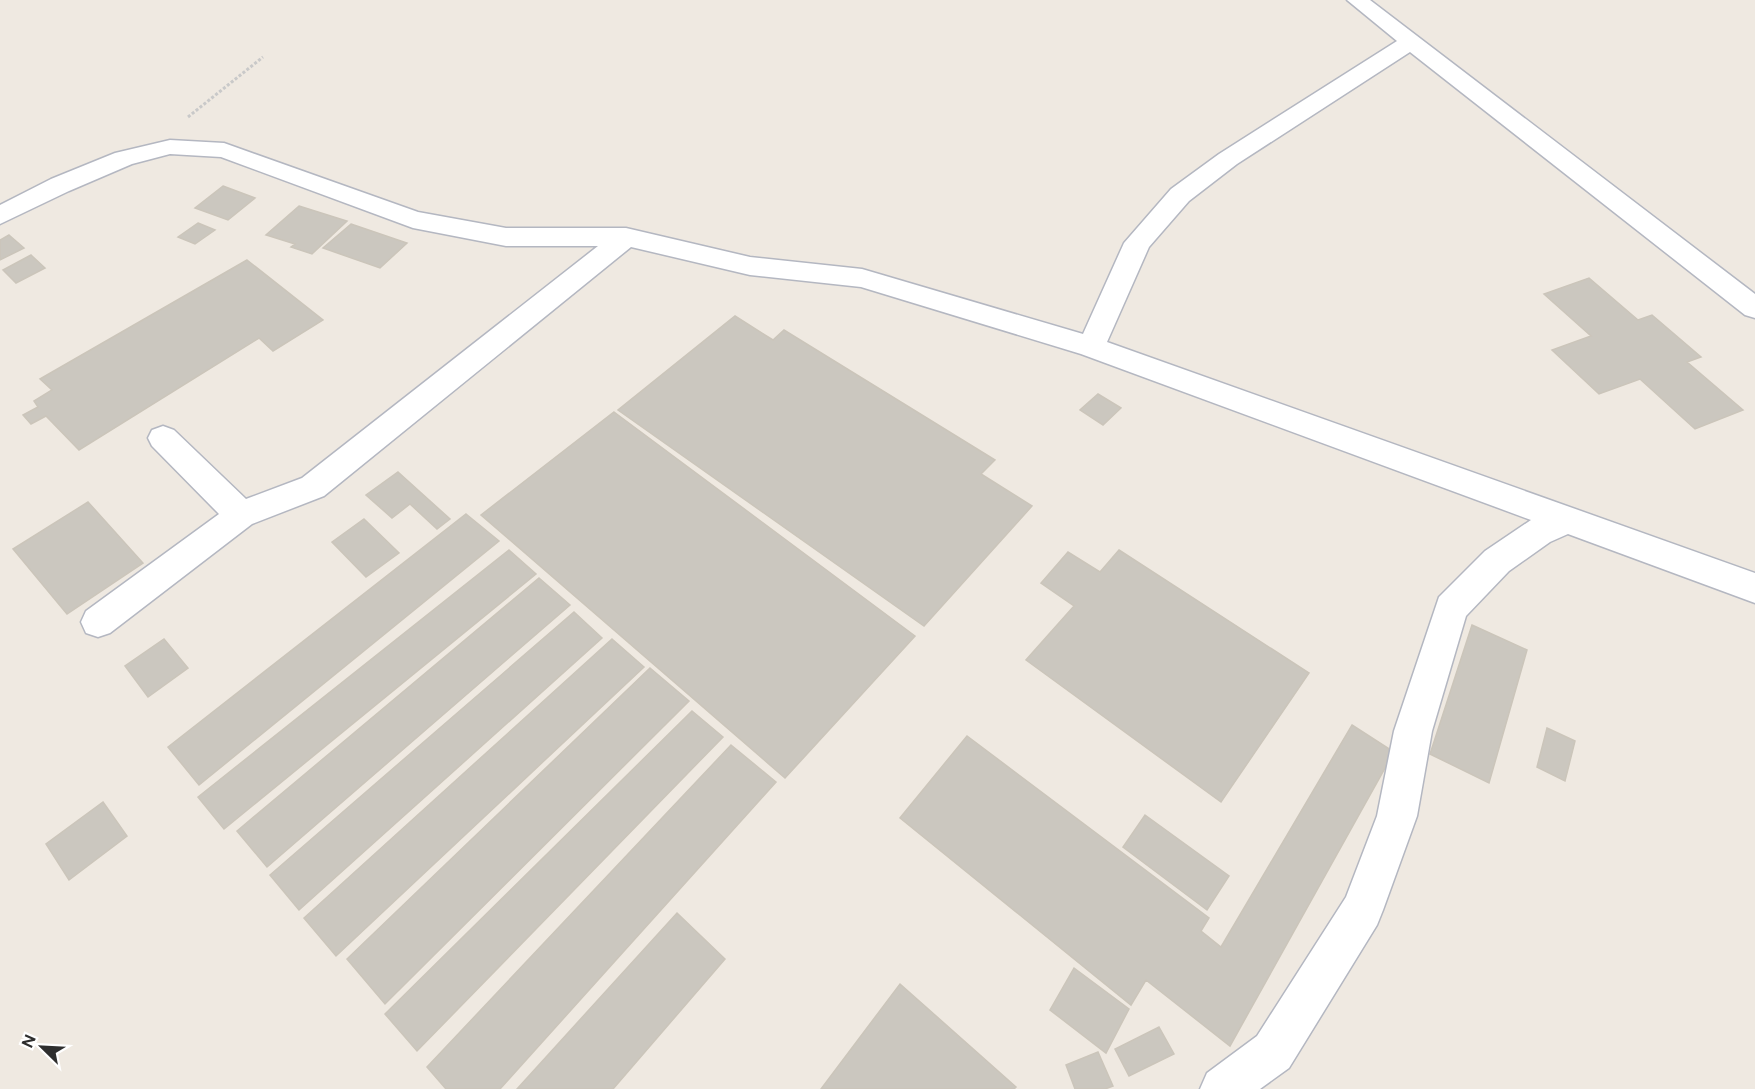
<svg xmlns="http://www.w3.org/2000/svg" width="1755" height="1089" viewBox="0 0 1755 1089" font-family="Figtree,sans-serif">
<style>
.building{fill:#cbc7bf;stroke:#cbc5ba;stroke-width:1.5}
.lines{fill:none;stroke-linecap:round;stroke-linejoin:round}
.minor-casing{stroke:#b4b7c1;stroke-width:3}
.path{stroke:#c9c9c9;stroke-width:3;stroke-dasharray:3 2;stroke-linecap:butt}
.minor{fill:#fff;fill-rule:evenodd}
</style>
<rect width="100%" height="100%" fill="#efe9e1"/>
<path class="building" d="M 223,186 L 255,198 L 228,220 L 195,208 Z
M 299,206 L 347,221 L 312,254 L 291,247 L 295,244 L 266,235 Z
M 198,223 L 215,230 L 195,244 L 178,237 Z
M 351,224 L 407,243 L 380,268 L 323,248 Z
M 9,235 L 24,248 L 0,260 L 0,240 Z
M 31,255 L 45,268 L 16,283 L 3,270 Z
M 247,260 L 323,320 L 273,351 L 259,338 L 79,450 L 46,416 L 31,424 L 23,415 L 38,407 L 34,401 L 52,390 L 40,379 Z
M 1589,278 L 1638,320 L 1652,315 L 1701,357 L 1687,362 L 1743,410 L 1695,429 L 1640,379 L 1599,394 L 1552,350 L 1591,336 L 1544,294 Z
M 735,316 L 773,340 L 784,330 L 995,460 L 981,474 L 1032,506 L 924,626 L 618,410 Z
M 1098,394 L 1121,408 L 1103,425 L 1080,410 Z
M 614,412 L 915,636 L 785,778 L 481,515 Z
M 398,472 L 450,519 L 437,529 L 410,504 L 392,518 L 366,495 Z
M 88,502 L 143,563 L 67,614 L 13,549 Z
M 466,514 L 499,541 L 199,785 L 168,747 Z
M 364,519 L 399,553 L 366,577 L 332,542 Z
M 509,550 L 536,574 L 224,829 L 198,797 Z
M 1119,550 L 1309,673 L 1221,802 L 1026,660 L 1074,606 L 1041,583 L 1068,552 L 1100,572 Z
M 539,578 L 570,605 L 267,867 L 237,831 Z
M 574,612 L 602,638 L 299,910 L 270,875 Z
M 1472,625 L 1527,650 L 1489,783 L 1430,754 Z
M 164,639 L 188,668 L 148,697 L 125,666 Z
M 612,639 L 644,667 L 336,956 L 304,918 Z
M 650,668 L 689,701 L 385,1004 L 347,959 Z
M 692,711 L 723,737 L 417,1051 L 385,1014 Z
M 1352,725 L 1394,752 L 1230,1046 L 1146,980 L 1131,1005 L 900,818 L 967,736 L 1209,918 L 1201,931 L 1221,947 Z
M 1547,728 L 1575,741 L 1565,781 L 1537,767 Z
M 731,745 L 776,782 L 500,1089 L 446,1089 L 427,1067 Z
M 103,802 L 127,836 L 69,880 L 46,844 Z
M 1145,815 L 1229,876 L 1207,910 L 1123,847 Z
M 677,913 L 725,959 L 613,1089 L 517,1089 Z
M 1074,968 L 1129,1009 L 1106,1053 L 1050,1010 Z
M 900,984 L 1016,1087 L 1014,1089 L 821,1089 Z
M 1159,1027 L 1174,1054 L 1129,1076 L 1115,1049 Z
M 1098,1052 L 1113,1086 L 1105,1089 L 1075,1089 L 1066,1065 Z"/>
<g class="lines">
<g class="minor-casing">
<path id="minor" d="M 1347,0 L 1370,0 L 1755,294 L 1755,318 L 1745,315 L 1410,52 L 1237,164 L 1189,201 L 1149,247 L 1107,342 L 1755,573 L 1755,603 L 1568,534 L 1550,542 L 1509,571 L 1466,616 L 1432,731 L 1417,816 L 1383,910 L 1377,925 L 1289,1068 L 1260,1089 L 1200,1089 L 1207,1073 L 1257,1036 L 1346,897 L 1377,816 L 1394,731 L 1439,597 L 1485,551 L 1531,520 L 1081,354 L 861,287 L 750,275 L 631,247 L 324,496 L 252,524 L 110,633 L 98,637 L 86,633 L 81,622 L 86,611 L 219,514 L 152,446 L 148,438 L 152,430 L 163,426 L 174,430 L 246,499 L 302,478 L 598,246 L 506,246 L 413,228 L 221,157 L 170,154 L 132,164 L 69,191 L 0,224 L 0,205 L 51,179 L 115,153 L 170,140 L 224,143 L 418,212 L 506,228 L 626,228 L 750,257 L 862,269 L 1083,334 L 1124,243 L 1171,189 L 1219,154 L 1397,41 Z"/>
</g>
<path class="path" d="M 188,117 L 263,57"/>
<use href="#minor" class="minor"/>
</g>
<g transform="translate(42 1047) rotate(294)" stroke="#ffffff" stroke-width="4.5" paint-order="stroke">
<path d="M0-4.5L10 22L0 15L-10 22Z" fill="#2e2e2e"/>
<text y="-9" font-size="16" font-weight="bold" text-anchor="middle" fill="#2e2e2e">N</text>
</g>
</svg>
